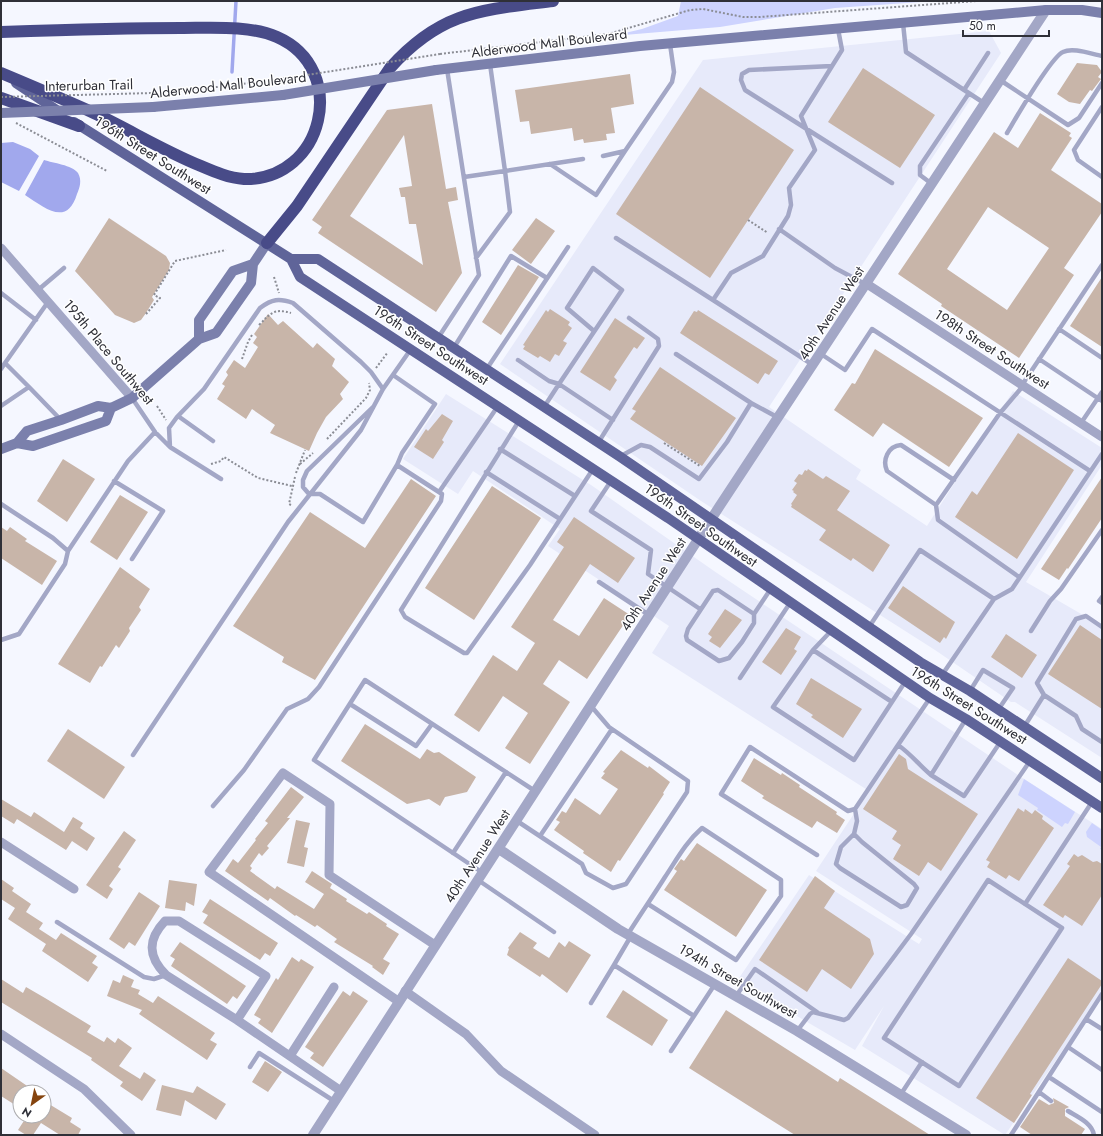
<svg xmlns="http://www.w3.org/2000/svg" width="1103" height="1136" viewBox="0 0 1103 1136" font-family="Jost,sans-serif">
<style>
.built{fill:#e7eafa}
.green{fill:#cdd3fe}
.water{fill:#a1a8ed}
.lines{fill:none;stroke-linecap:round;stroke-linejoin:round}
.stream{stroke:#a1a8ed;stroke-width:3.5}
.building{fill:#c8b5a9;fill-rule:evenodd}
.path{stroke:#8b8d95;stroke-width:2;stroke-dasharray:2 2;stroke-linecap:butt}
.service{stroke:#a3a7c6;stroke-width:4.5}
.minor{stroke:#a3a7c6;stroke-width:9}
.tertiary{stroke:#a3a7c6;stroke-width:10}
.secondary{stroke:#7b80ac;stroke-width:10}
.primary{stroke:#5f6499;stroke-width:10}
.motorway{stroke:#484b88;stroke-width:12}
.path-bridge{stroke:#8b8d95;stroke-width:2;stroke-dasharray:2 2;stroke-linecap:butt}
.secondary-bridge{stroke:#7b80ac;stroke-width:10}
.labels{text-anchor:middle;stroke-width:3;stroke-linejoin:round;paint-order:stroke}
.street-label{font-size:14px;fill:#2f3038;stroke:#fff}
</style>
<rect width="100%" height="100%" fill="#f5f7ff"/>
<path class="built" d="M 989,31 L 1001,53 L 769,407 L 861,470 L 856,479 L 927,526 L 1013,391 L 1102,448 L 1102,465 L 1026,582 L 1102,626 L 1102,758 L 1015,702 L 1011,702 L 935,650 L 701,501 L 500,364 L 703,60 Z
M 446,394 L 591,485 L 714,571 L 1015,773 L 1102,829 L 1102,993 L 1005,1135 L 862,1046 L 884,1006 L 855,1050 L 737,981 L 809,875 L 919,944 L 922,939 L 816,871 L 869,791 L 652,653 L 669,626 L 548,546 L 560,529 L 473,471 L 458,494 L 403,459 Z"/>
<path class="green" d="M 681,1 L 935,1 L 835,8 L 720,27 L 612,36 L 642,29 L 678,16 Z
M 1024,779 L 1075,812 L 1068,824 L 1065,823 L 1062,827 L 1037,810 L 1038,808 L 1018,795 Z
M 1092,823 L 1102,830 L 1102,850 L 1100,849 L 1101,847 L 1087,837 L 1086,832 Z"/>
<path class="water" d="M 13,142 L 30,149 L 39,156 L 19,191 L 1,182 L 1,143 Z
M 44,160 C 53,163 72,165 78,173 C 82,180 80,187 77,194 C 67,227 45,208 25,195 Z"/>
<g class="lines">
<path class="stream" d="M 232,72 L 236,1"/>
</g>
<path class="building" d="M 1077,63 L 1097,65 L 1102,72 L 1098,77 L 1101,79 L 1092,91 L 1090,90 L 1080,104 L 1069,102 L 1057,94 Z
M 863,68 L 935,115 L 900,168 L 828,122 Z
M 630,74 L 634,104 L 611,108 L 615,133 L 606,134 L 607,140 L 584,143 L 583,139 L 574,141 L 572,128 L 531,134 L 529,121 L 520,122 L 515,90 Z
M 700,87 L 794,150 L 710,278 L 616,214 Z
M 432,104 L 446,189 L 456,187 L 458,200 L 448,202 L 462,273 L 436,312 L 318,233 L 322,227 L 312,220 L 387,110 ZM 404,135 L 412,186 L 399,188 L 401,197 L 405,197 L 409,224 L 416,224 L 423,265 L 350,216 Z
M 1040,113 L 1071,133 L 1069,136 L 1072,138 L 1051,170 L 1102,204 L 1102,212 L 1064,268 L 1074,275 L 1019,358 L 941,306 L 942,304 L 898,274 L 994,132 L 1018,148 ZM 988,207 L 1049,248 L 1007,310 L 947,269 Z
M 109,218 L 166,256 L 170,263 L 169,270 L 152,297 L 154,300 L 146,313 L 141,320 L 134,323 L 115,315 L 75,271 Z
M 536,218 L 555,231 L 531,264 L 512,250 Z
M 518,265 L 539,277 L 501,335 L 482,322 Z
M 1102,277 L 1102,347 L 1070,326 Z
M 550,309 L 570,322 L 568,325 L 572,328 L 563,341 L 567,343 L 559,356 L 555,354 L 550,362 L 540,356 L 538,358 L 523,349 L 525,346 L 523,345 L 546,310 L 548,312 Z
M 698,310 L 778,361 L 769,375 L 765,373 L 758,384 L 680,333 L 694,311 L 697,312 Z
M 268,314 L 278,325 L 283,321 L 313,348 L 317,343 L 335,359 L 332,366 L 349,382 L 340,394 L 343,399 L 326,417 L 317,433 L 309,451 L 270,433 L 275,425 L 252,409 L 246,419 L 217,399 L 225,386 L 222,384 L 228,375 L 226,372 L 234,360 L 245,368 L 258,347 L 253,343 L 257,337 L 254,334 Z
M 615,318 L 645,338 L 637,349 L 634,347 L 614,377 L 617,380 L 610,391 L 580,372 Z
M 875,349 L 983,418 L 949,467 L 883,423 L 873,437 L 834,410 L 852,383 L 855,384 Z
M 660,367 L 736,418 L 702,466 L 630,419 L 636,411 L 632,409 Z
M 442,414 L 453,421 L 442,440 L 444,442 L 433,459 L 414,447 L 426,429 L 428,431 Z
M 1018,433 L 1074,470 L 1017,559 L 955,517 L 972,491 L 977,495 Z
M 63,459 L 95,479 L 67,522 L 37,501 Z
M 808,469 L 823,479 L 826,476 L 850,491 L 837,510 L 890,545 L 873,572 L 853,558 L 851,561 L 819,540 L 826,530 L 791,507 L 792,505 L 791,504 L 797,495 L 793,492 L 794,491 L 792,490 L 797,483 L 794,481 L 799,474 L 802,475 L 805,470 L 807,471 Z
M 1102,477 L 1102,518 L 1068,569 L 1067,568 L 1059,580 L 1041,569 Z
M 411,479 L 436,496 L 315,680 L 282,662 L 284,657 L 233,626 L 310,512 L 365,548 Z
M 492,486 L 541,518 L 474,620 L 425,588 Z
M 120,495 L 148,512 L 117,560 L 90,542 Z
M 574,517 L 635,558 L 618,583 L 590,564 L 553,620 L 579,636 L 604,598 L 630,615 L 587,679 L 559,660 L 543,684 L 570,702 L 530,764 L 505,748 L 528,713 L 503,696 L 479,732 L 454,715 L 493,655 L 517,671 L 535,643 L 511,627 L 564,547 L 557,542 Z
M 1,527 L 7,531 L 10,527 L 27,539 L 25,541 L 57,561 L 42,585 L 1,558 Z
M 120,567 L 150,589 L 139,607 L 141,610 L 129,628 L 130,631 L 119,648 L 116,645 L 102,667 L 100,666 L 90,683 L 58,664 Z
M 903,586 L 955,622 L 946,639 L 944,637 L 940,643 L 888,608 Z
M 725,609 L 742,620 L 720,648 L 709,641 L 712,637 L 708,634 Z
M 1080,625 L 1102,640 L 1102,709 L 1048,674 Z
M 786,628 L 801,637 L 794,649 L 797,651 L 781,675 L 762,662 Z
M 1006,634 L 1037,655 L 1022,678 L 991,657 Z
M 811,678 L 862,709 L 843,738 L 811,717 L 813,715 L 796,704 Z
M 365,724 L 420,759 L 427,749 L 434,753 L 439,752 L 476,777 L 467,792 L 445,797 L 440,806 L 429,799 L 407,804 L 341,761 Z
M 68,729 L 125,767 L 104,799 L 47,761 Z
M 621,750 L 648,768 L 649,766 L 670,782 L 663,793 L 664,794 L 620,861 L 618,860 L 611,872 L 583,853 L 584,851 L 554,830 L 560,822 L 556,820 L 562,811 L 566,813 L 575,798 L 600,815 L 618,789 L 601,778 L 605,773 L 603,772 Z
M 899,754 L 906,759 L 908,769 L 978,814 L 941,871 L 928,862 L 919,876 L 893,859 L 901,845 L 892,839 L 897,831 L 863,809 Z
M 754,758 L 781,775 L 782,773 L 800,785 L 799,787 L 837,812 L 836,814 L 845,820 L 837,833 L 817,821 L 812,828 L 762,798 L 764,796 L 741,781 Z
M 291,787 L 304,797 L 287,818 L 290,818 L 267,846 L 269,848 L 262,856 L 259,853 L 250,866 L 252,868 L 250,871 L 275,889 L 277,886 L 314,909 L 324,894 L 305,882 L 312,871 L 332,884 L 330,888 L 347,899 L 346,901 L 367,914 L 369,912 L 387,924 L 386,926 L 399,934 L 383,959 L 390,963 L 383,975 L 372,967 L 373,966 L 334,942 L 337,939 L 317,925 L 315,927 L 296,915 L 295,916 L 270,898 L 268,901 L 225,871 L 233,859 L 238,863 L 256,840 L 255,839 L 268,823 L 265,821 Z
M 1,799 L 31,817 L 34,812 L 64,832 L 73,817 L 83,823 L 80,828 L 95,838 L 87,851 L 72,841 L 66,850 L 17,819 L 14,824 L 1,816 Z
M 1018,808 L 1024,812 L 1025,809 L 1032,814 L 1035,810 L 1043,816 L 1042,819 L 1054,828 L 1019,881 L 1009,875 L 1006,879 L 987,867 L 990,862 L 986,860 Z
M 296,820 L 310,823 L 304,847 L 308,848 L 304,867 L 287,863 Z
M 124,831 L 136,840 L 118,867 L 121,869 L 109,886 L 113,889 L 107,899 L 86,885 Z
M 697,843 L 767,890 L 736,937 L 664,890 L 677,871 L 674,869 L 681,859 L 684,861 Z
M 1074,854 L 1078,857 L 1082,855 L 1093,862 L 1097,861 L 1102,864 L 1102,895 L 1082,926 L 1065,915 L 1063,918 L 1043,905 L 1070,866 L 1067,864 Z
M 815,876 L 835,891 L 824,908 L 870,939 L 874,954 L 851,989 L 822,969 L 807,992 L 759,960 Z
M 1,879 L 14,888 L 12,891 L 31,904 L 26,912 L 43,923 L 39,929 L 56,940 L 61,933 L 97,956 L 92,963 L 98,967 L 88,982 L 42,951 L 46,944 L 8,919 L 15,908 L 1,899 Z
M 169,880 L 197,884 L 194,906 L 186,902 L 185,911 L 165,908 Z
M 139,892 L 160,906 L 135,946 L 129,942 L 124,949 L 109,939 Z
M 210,899 L 278,943 L 270,956 L 265,953 L 260,960 L 203,923 L 208,915 L 202,912 Z
M 520,932 L 537,943 L 533,948 L 549,958 L 559,942 L 565,947 L 569,941 L 591,955 L 567,993 L 542,974 L 540,977 L 507,955 L 509,949 L 508,948 Z
M 180,942 L 246,986 L 237,999 L 233,996 L 227,1004 L 171,966 L 175,959 L 170,956 Z
M 292,957 L 299,962 L 301,959 L 314,967 L 272,1033 L 258,1023 L 261,1019 L 254,1015 L 276,978 L 278,980 Z
M 1068,958 L 1102,981 L 1102,984 L 1030,1094 L 1032,1095 L 1014,1123 L 976,1098 Z
M 123,975 L 134,980 L 131,987 L 140,990 L 138,994 L 153,1003 L 158,996 L 215,1033 L 210,1040 L 217,1044 L 207,1060 L 139,1014 L 142,1010 L 107,996 L 113,980 L 120,983 Z
M 1,979 L 23,993 L 26,987 L 45,998 L 91,1026 L 87,1032 L 104,1042 L 107,1037 L 115,1043 L 118,1038 L 132,1048 L 119,1066 L 140,1079 L 144,1072 L 156,1080 L 142,1101 L 120,1086 L 123,1082 L 91,1060 L 92,1058 L 1,1002 Z
M 623,990 L 668,1020 L 652,1046 L 606,1017 Z
M 343,991 L 350,996 L 353,991 L 368,1001 L 323,1067 L 310,1058 L 314,1053 L 305,1047 Z
M 726,1010 L 838,1082 L 840,1078 L 930,1135 L 795,1135 L 689,1068 Z
M 265,1061 L 282,1072 L 268,1092 L 252,1082 Z
M 1,1068 L 36,1092 L 20,1092 L 20,1108 L 1,1096 Z
M 162,1085 L 193,1093 L 197,1086 L 226,1104 L 216,1120 L 185,1100 L 181,1116 L 156,1110 Z
M 1053,1098 L 1069,1107 L 1065,1109 L 1065,1116 L 1085,1129 L 1081,1135 L 1032,1135 L 1020,1127 L 1039,1099 L 1049,1105 L 1054,1103 Z
M 44,1101 L 72,1118 L 70,1122 L 81,1129 L 78,1135 L 60,1135 L 41,1123 L 33,1135 L 26,1135 L 18,1130 L 27,1116 L 44,1116 Z"/>
<g class="lines">
<path class="path" d="M 440,54 L 608,34 L 690,10 L 703,9 L 743,17 L 760,17 L 977,1
M 152,93 L 217,87 L 288,78
M 16,123 L 107,171
M 748,220 L 768,233
M 274,277 L 279,293
M 146,314 L 160,298 L 154,295 L 175,261 L 226,250
M 259,325 C 271,313 274,308 291,313
M 242,359 L 248,342 L 252,335
M 376,368 L 388,352
M 157,406 L 166,420
M 327,439 L 366,398 L 370,390 L 369,383
M 664,443 L 700,466
M 211,464 L 221,461 L 224,457 L 258,478 L 292,486
M 300,464 L 313,453
M 296,473 L 305,450
M 291,505 L 289,504 L 295,477"/>
<path class="service" d="M 903,23 L 906,52 L 984,103
M 490,64 L 505,171 L 583,159
M 832,66 L 749,70 L 742,74 L 741,80 L 745,90 L 892,183
M 1000,80 L 1068,125 L 1079,118 L 1102,83
M 964,90 L 988,53
M 1102,107 L 1074,150 L 1078,160 L 1102,177
M 1007,133 C 1016,118 1050,58 1063,52 C 1073,47 1091,54 1102,56
M 603,156 L 625,151 L 672,82 L 674,72 L 670,44
M 550,164 L 596,195 L 625,151
M 464,177 L 505,171 L 510,212 L 476,258
M 932,184 L 920,175 L 920,166 L 969,93
M 779,229 L 835,268 L 865,284
M 616,238 L 713,300
M 38,290 L 64,268
M 1,293 L 36,320
M 1059,329 L 1102,358
M 594,331 L 567,308 L 593,268 L 622,290 L 559,384 L 613,420
M 438,338 L 479,275 L 447,69
M 453,349 L 511,256 L 547,278
M 676,354 L 751,403
M 821,354 L 845,370 L 872,329 L 1090,471
M 1039,359 L 1102,401
M 518,360 L 549,381 L 559,384 L 544,407
M 813,365 L 713,300 L 731,273 L 763,256 L 788,216 L 791,205 L 789,188 L 815,150 L 801,116 L 842,50 L 838,29
M 1,369 L 5,363
M 486,370 L 568,247
M 393,375 L 435,404 L 402,453 L 397,465
M 1022,385 L 1102,265
M 29,387 L 5,363 L 48,302
M 132,398 L 155,432 L 170,447 L 221,479
M 1,406 L 29,387 L 60,419
M 178,416 L 213,441
M 519,421 L 401,610 L 405,617 L 464,653 L 467,653 L 530,565 L 593,469
M 1081,423 L 1102,392
M 598,443 L 659,346 L 658,339 L 629,318
M 170,447 L 169,428 L 177,417 L 204,389 L 260,308 C 272,299 279,298 293,303 L 361,362 L 371,372 L 383,389
M 500,449 L 575,496
M 621,456 L 641,445 L 650,447 L 699,479 L 727,442 L 751,403 L 777,417
M 486,472 L 560,519
M 114,481 L 163,511 L 132,559
M 611,481 L 591,511 L 651,550 L 648,574 L 700,609
M 439,492 L 498,406
M 1,504 L 53,538 L 68,551
M 936,505 L 887,471 C 882,460 888,446 901,445 L 954,480
M 1019,577 L 938,520 L 936,505 L 1000,413 L 1023,386
M 599,582 L 649,615
M 1102,597 L 1099,601 L 1102,603
M 994,599 L 1012,589 L 1102,454
M 754,614 L 718,590 L 713,591 L 688,629 L 686,636 L 687,640 L 719,661 L 729,658 L 742,642 L 754,623 L 754,614 L 770,590
M 869,627 L 920,550 L 994,599 L 942,675
M 1102,627 L 1086,616 L 1076,619 L 1037,683 L 1044,695 L 1076,716 L 1082,729 L 1102,742
M 831,631 L 813,650 L 773,707 L 854,760 L 905,682
M 1031,631 L 1050,601 L 1061,589 L 1102,530
M 1,640 L 19,634 L 65,564 L 68,551 L 128,461 L 155,432
M 813,650 L 892,702
M 740,678 L 790,603
M 970,691 L 983,670 L 1013,688 L 998,710
M 930,698 L 898,745 C 911,754 919,765 931,775
M 350,704 L 416,746 L 432,724
M 966,719 L 931,775 L 964,796 L 1001,741
M 1024,727 L 1044,695
M 133,755 L 288,522 L 361,430 L 383,389 L 411,349
M 213,806 L 244,770 L 287,709 L 308,699 L 319,687 L 441,501 L 442,494 L 397,465 L 363,522 L 320,494 L 309,494 L 303,487 L 303,480 L 307,471 L 373,407
M 517,821 L 582,864 L 586,873 L 613,888 L 626,884 L 687,792 L 688,781 L 609,727 L 591,706
M 854,834 L 841,847 L 836,864 L 840,868 L 901,907 L 907,905 L 917,888 L 914,884 L 862,842 L 854,834 L 857,821 L 855,809
M 540,836 L 612,729
M 453,853 L 506,772
M 817,855 L 721,794 L 750,747 L 848,811 L 855,809 L 898,745
M 483,873 L 314,760 L 365,680 L 535,791
M 478,880 L 554,932
M 988,880 L 1062,928 L 959,1086 L 884,1038 Z
M 1025,904 L 1092,802
M 57,922 L 144,977 L 154,979 L 166,975
M 628,934 C 640,915 653,896 665,877 C 677,859 686,842 702,828 L 781,880 L 781,896 L 736,960 L 648,904
M 631,936 L 614,965 L 694,1016
M 736,996 L 755,969 L 817,1012
M 591,1003 L 614,965
M 1086,1019 L 1102,1029
M 797,1031 L 810,1014 L 813,1012 L 844,1020 L 848,1018 L 911,934 L 1030,761
M 1068,1047 L 1102,1070
M 671,1051 L 715,984
M 250,1067 L 259,1053 L 334,1101
M 1049,1077 L 1102,1112
M 1039,1092 L 1051,1101
M 901,1094 L 922,1062
M 1068,1111 C 1078,1117 1092,1123 1094,1135
M 1011,1135 L 1102,994"/>
<path class="minor" d="M 1,248 L 132,398
M 867,284 L 1102,437
M 1,842 L 74,889
M 405,991 L 466,1034 L 501,1071 L 595,1135
M 398,1001 L 209,872 L 283,773 L 330,804 L 329,875 L 435,945
M 237,1020 L 266,976 L 179,921 L 165,921 C 147,940 148,957 166,975 L 237,1020 L 341,1091
M 1,1034 L 84,1089 L 131,1135
M 290,1056 L 334,987"/>
<path class="tertiary" d="M 499,849 L 618,929 L 797,1031 L 966,1135
M 313,1135 L 719,507 L 1046,10"/>
<path class="secondary" d="M 436,70 L 640,46 L 1046,10 L 1082,10 L 1102,13
M 153,107 L 283,95
M 199,339 L 199,320 L 233,271 L 253,264
M 17,443 L 33,446 L 106,421 L 111,408
M 1,449 L 17,443 L 27,431 L 61,420 L 98,406 L 111,408 L 132,398 L 199,339 L 216,333 L 251,283 L 253,264 L 267,243"/>
<path class="primary" d="M 16,83 L 61,113
M 74,122 L 291,259 L 318,259 L 619,456 L 920,662 L 970,691 L 1102,778
M 291,259 L 300,277 L 668,518 L 930,698 L 966,719 L 1102,808"/>
<path class="motorway" d="M 1,32 C 61,30 121,28 181,28 C 210,28 250,25 277,37 C 350,69 324,181 244,179 C 229,178 215,172 201,166 C 164,151 130,130 94,113 C 63,99 32,86 1,73
M 1,98 L 79,126
M 267,243 L 297,206 L 390,68 C 441,11 481,10 553,1"/>
<path class="path-bridge" d="M 288,78 L 440,54
M 1,97 L 152,93"/>
<path class="secondary-bridge" d="M 283,95 L 436,70
M 1,113 L 153,107"/>
</g>
<g class="labels">
<g class="street-label">
<text transform="translate(549 43) rotate(-7)" y="5">Alderwood Mall Boulevard</text>
<text transform="translate(89 85) rotate(-1)" y="5">Interurban Trail</text>
<text transform="translate(228 85) rotate(-6)" y="5">Alderwood Mall Boulevard</text>
<text transform="translate(153 155) rotate(32)" y="5">196th Street Southwest</text>
<text transform="translate(831 313) rotate(-57)" y="5">40th Avenue West</text>
<text transform="translate(431 345) rotate(33)" y="5">196th Street Southwest</text>
<text transform="translate(992 349) rotate(33)" y="5">198th Street Southwest</text>
<text transform="translate(109 352) rotate(50)" y="5">195th Place Southwest</text>
<text transform="translate(701 525) rotate(35)" y="5">196th Street Southwest</text>
<text transform="translate(653 584) rotate(-57)" y="5">40th Avenue West</text>
<text transform="translate(969 705) rotate(32)" y="5">196th Street Southwest</text>
<text transform="translate(477 856) rotate(-57)" y="5">40th Avenue West</text>
<text transform="translate(738 981) rotate(30)" y="5">194th Street Southwest</text>
</g>
</g>
<rect width="1103" height="1136" fill="none" stroke="#2f3038" stroke-width="4"/>
<g transform="translate(32 1104) rotate(213)"><circle r="19" fill="#ffffff" stroke="#acacaf"/>
<path d="M0-3L7 15L0 10L-7 15Z" fill="#85440e"/>
<text y="-6" font-size="11" font-weight="bold" text-anchor="middle" fill="#2f3038">N</text>
</g>
<path d="M963 30v6h86v-6" fill="none" stroke="#2f3038" stroke-width="2"/>
<text x="969" y="30" font-size="12" fill="#2f3038" stroke="#ffffff" stroke-width="3" paint-order="stroke">50 m</text>
</svg>
